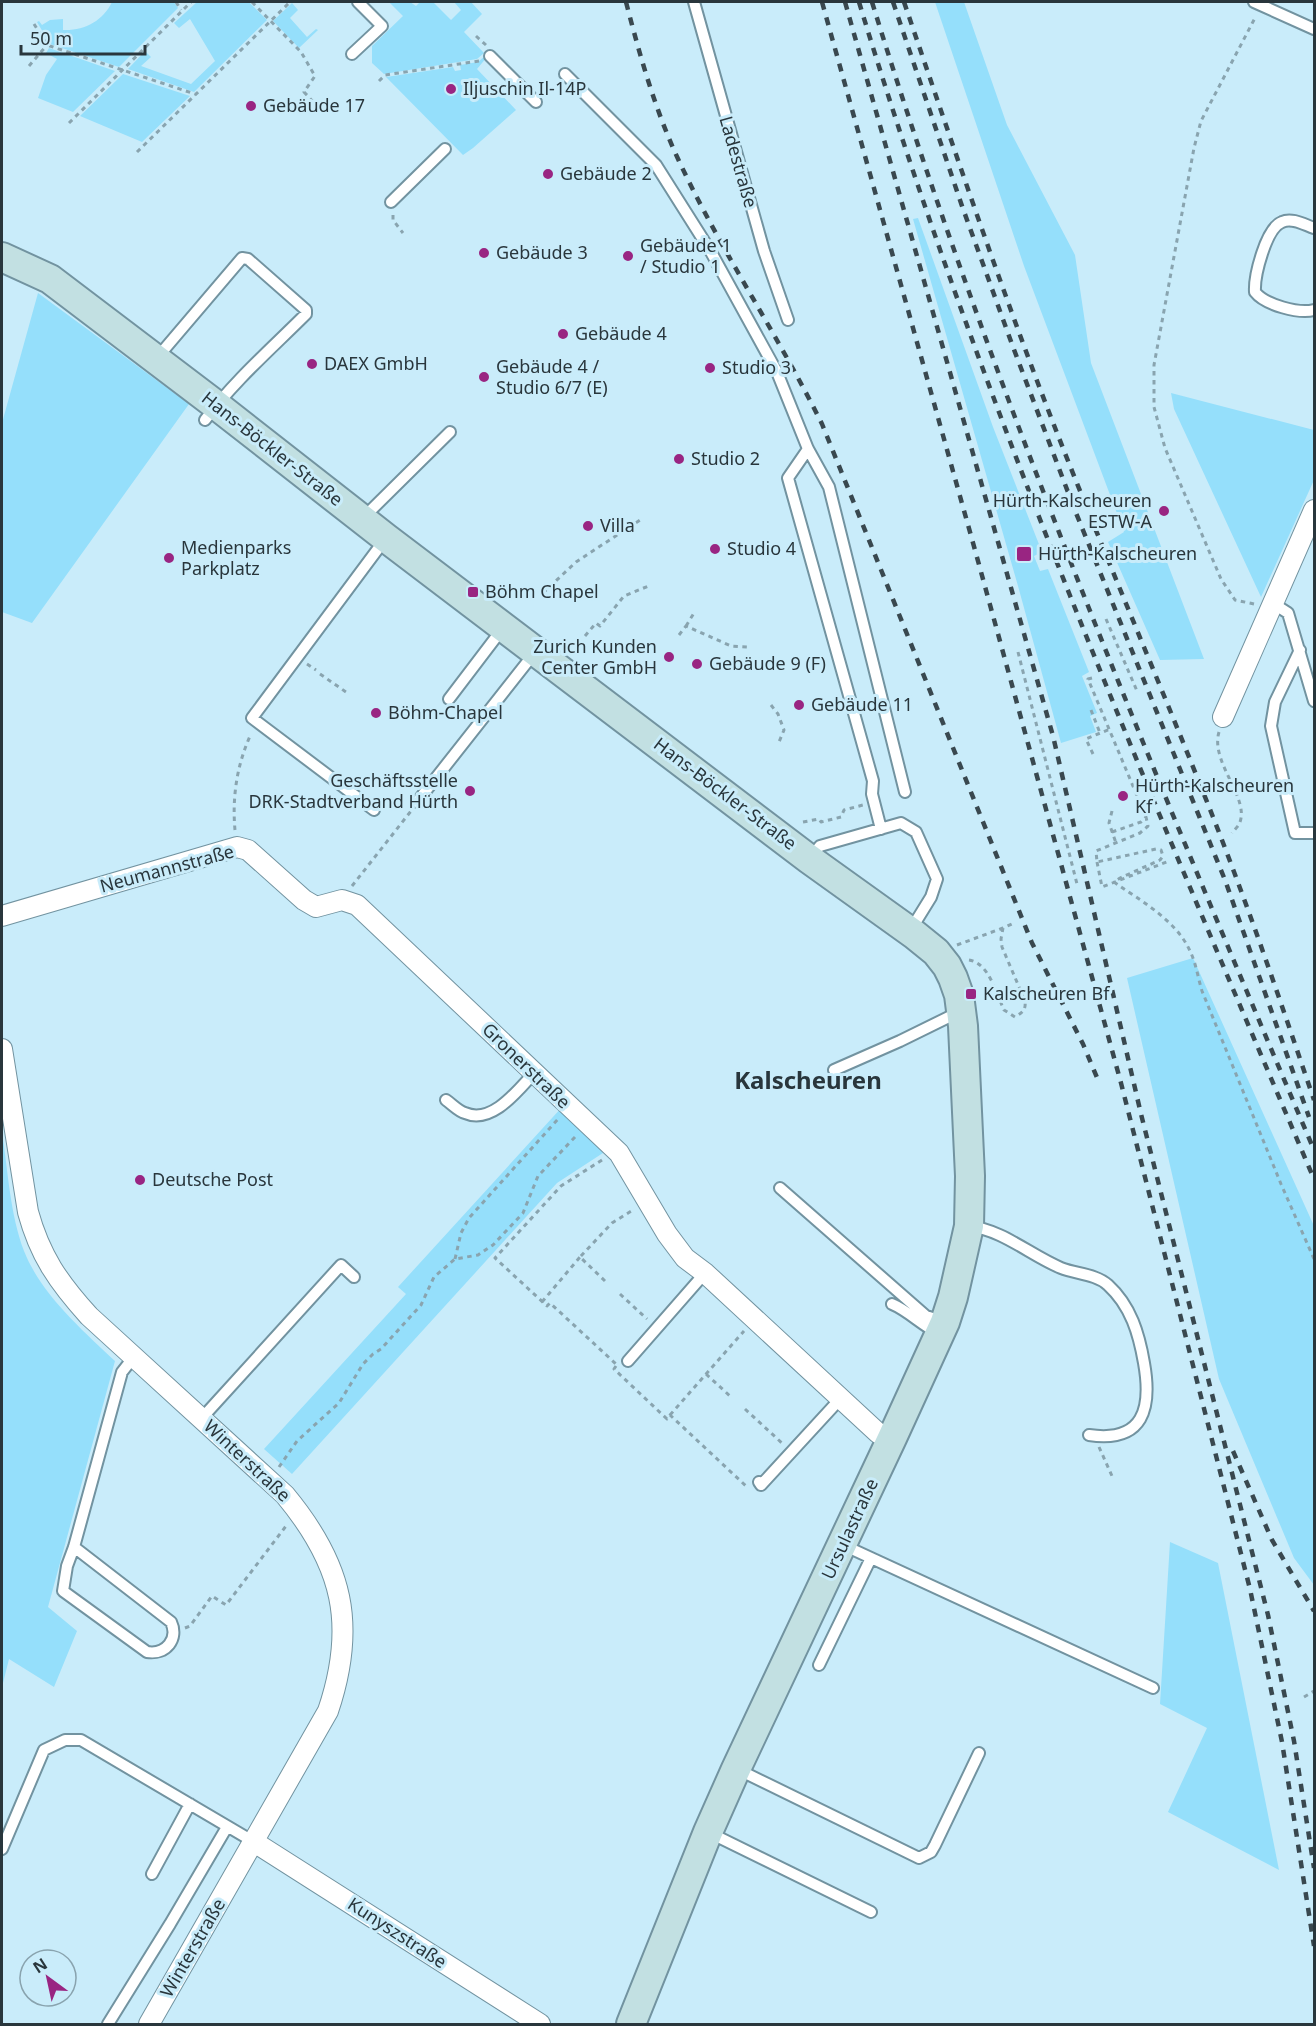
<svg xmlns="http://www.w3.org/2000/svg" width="1316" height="2026" viewBox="0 0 1316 2026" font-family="'Noto Sans',sans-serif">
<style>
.green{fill:#95dffb}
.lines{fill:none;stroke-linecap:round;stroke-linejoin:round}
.lane-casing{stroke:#7293a0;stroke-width:14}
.street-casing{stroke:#7293a0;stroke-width:22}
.secondary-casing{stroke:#7293a0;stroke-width:32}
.path{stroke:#89a4af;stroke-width:3;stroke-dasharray:4.5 4.5;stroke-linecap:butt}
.lane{stroke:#fff;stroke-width:10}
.street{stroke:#fff;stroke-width:20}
.secondary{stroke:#c2e0e2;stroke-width:28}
.rail{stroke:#39484f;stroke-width:4.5;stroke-dasharray:8 8;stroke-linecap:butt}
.poi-dot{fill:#992582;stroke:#c9ecfa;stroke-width:2}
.labels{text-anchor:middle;stroke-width:6;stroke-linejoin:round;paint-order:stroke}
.poi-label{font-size:18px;fill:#29363c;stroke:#c9ecfa;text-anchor:start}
.street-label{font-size:18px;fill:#29363c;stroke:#c9ecfa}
.district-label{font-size:24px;font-weight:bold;fill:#29363c;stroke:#c9ecfa}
</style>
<rect width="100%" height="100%" fill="#c9ecfa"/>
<path class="green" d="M 112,2 L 174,2 L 178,8 L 119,67 L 50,44 L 37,22 L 39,21 L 42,25 L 50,20 L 63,19 L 63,30 C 84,31 103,21 112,2 Z
M 197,2 L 249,2 L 267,20 L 194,92 L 128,69 L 145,51 L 151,57 L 141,66 L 191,84 L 215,61 L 190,19 L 179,28 L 174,23 Z
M 389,2 L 410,2 L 416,6 L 420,2 L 433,2 L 451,20 L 461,10 L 454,2 L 471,2 L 482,14 L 464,32 L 484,53 L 477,59 L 384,74 L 372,63 L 372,46 L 403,16 Z
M 935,2 L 964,2 L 1007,125 L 1075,255 L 1091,363 L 1204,659 L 1160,660 L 1108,542 L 1124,532 L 1024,266 Z
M 292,3 L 298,10 L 290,18 L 307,37 L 316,29 L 318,30 L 299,48 L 273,21 Z
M 49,48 L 115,71 L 73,112 L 38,98 L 46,75 L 57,59 L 46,53 Z
M 486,55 L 487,57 L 477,69 L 516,110 L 473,148 L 463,155 L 386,77 L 453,67 L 455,71 L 461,70 L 460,65 L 478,62 Z
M 123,74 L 190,96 L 142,142 L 80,116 Z
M 918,218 L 993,427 L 1042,552 L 1034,556 L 1040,571 L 1048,569 L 1089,672 L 1082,676 L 1097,713 L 1090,716 L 1096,732 L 1061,743 L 1018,586 L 913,219 Z
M 38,293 L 189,404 L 32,623 L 2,612 L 2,423 Z
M 1171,393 L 1314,430 L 1314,480 L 1261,597 L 1174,409 Z
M 1193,958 L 1314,1226 L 1314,1585 L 1294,1558 L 1219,1379 L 1127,978 Z
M 563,1106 L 588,1129 L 603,1153 L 557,1183 L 292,1474 L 264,1449 L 406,1294 L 398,1287 Z
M 2,1132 C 8,1171 10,1214 24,1251 C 41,1294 81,1329 115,1361 L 48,1607 L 77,1631 L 54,1687 L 9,1659 L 2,1687 Z
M 1170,1542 L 1218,1563 L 1279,1870 L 1168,1812 L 1207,1728 L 1160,1704 Z"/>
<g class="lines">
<g class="lane-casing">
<path id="lane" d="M 694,2 L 764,251 L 788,320
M 1254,2 L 1314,29
M 352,54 L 382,26 L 358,2
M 490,56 L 536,102
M 565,74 L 656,165 L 711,252 L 777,372 L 808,449 L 829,487 L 905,792
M 391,202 L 445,149
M 1314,228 C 1305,225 1292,217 1282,222 C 1266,228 1254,276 1255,292 C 1265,305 1299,314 1314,310
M 156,359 L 242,258 L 248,259 L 306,310 L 306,314 C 272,348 234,381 205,420
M 808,449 L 788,478 L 873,781 L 872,794 L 881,829
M 362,519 L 450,432
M 1274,604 L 1288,613 L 1314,701
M 1300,650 L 1275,702 L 1271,726 L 1295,833 L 1314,833
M 449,699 L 503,628
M 417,802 L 536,651
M 374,810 L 252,718 L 386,538
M 810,858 L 820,846 L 901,823 L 916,832 L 937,879 L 931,897 L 910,931
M 834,1070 L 900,1041 L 959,1012
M 446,1100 C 452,1104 458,1111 465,1113 C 492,1125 518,1090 534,1073
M 780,1188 L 926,1316 L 945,1322
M 969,1226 C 1003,1230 1030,1255 1061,1268 C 1076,1274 1096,1274 1108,1285 C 1131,1306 1139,1334 1144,1363 C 1152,1408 1144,1443 1089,1435
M 892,1304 C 909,1311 922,1326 940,1334
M 628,1361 L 705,1273
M 202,1418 L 341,1265 L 354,1277
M 759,1482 L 761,1485 L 841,1398
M 843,1545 L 1153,1688
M 74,1547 L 171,1622 C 179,1639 166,1655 147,1652 L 63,1591 L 67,1566 L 74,1547 L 122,1372 L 133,1358
M 819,1665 L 871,1558
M 737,1769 L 919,1858 L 931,1852 L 935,1845 L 979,1753
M 708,1832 L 871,1912
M 2,1849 L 44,1750 L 65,1740 L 81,1740 L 254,1842
M 152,1874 L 190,1804
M 108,2024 L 170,1924 L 227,1827"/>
</g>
<g class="street-casing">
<path id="street" d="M 1223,717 L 1314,510
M 2,916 L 237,847 L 248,850 L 304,900 L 316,907 L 342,900 L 357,905 L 619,1153 L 667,1234 L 685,1258 L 705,1273 L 878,1433 L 892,1438
M 2,1049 L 28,1212 C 40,1256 59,1283 89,1316 L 285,1495 C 343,1565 357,1625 328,1711 L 149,2024
M 254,1842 L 540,2024"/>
</g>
<g class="secondary-casing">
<path id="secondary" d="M 2,257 L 50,279 L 216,405 L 386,538 L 809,859 L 915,935 L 936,952 L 947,966 L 953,978 L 959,995 L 963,1026 L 970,1176 L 969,1226 L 953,1297 L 945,1322 L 892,1438 L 736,1769 L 708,1832 L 631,2024"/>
</g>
<path class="path" d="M 176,2 L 181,10
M 252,2 L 301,52 L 315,76 L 304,92 L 318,107
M 34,24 L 47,45 L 195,94
M 476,36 L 486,45
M 29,66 L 47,45
M 379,81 L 385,75 L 479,61
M 69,123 L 191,2
M 137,152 L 290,2
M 393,215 L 393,220 L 403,233
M 543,593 L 576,562 L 640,520
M 1254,604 L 1235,600 L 1221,579 L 1165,448 L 1154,407 L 1154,365 L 1194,148 L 1201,121 L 1256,16
M 1106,619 L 1137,691
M 686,626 L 694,613
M 679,635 L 686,626 L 731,646 L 747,647
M 585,636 L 596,623 L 600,626 L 624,596 L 651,585
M 1018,652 L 1077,884
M 307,664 L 316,670
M 320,674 L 346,692
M 1092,678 L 1088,679 L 1146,817 L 1148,826 L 1140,833 L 1096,851 L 1097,862 L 1156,849 L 1161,850 L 1163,856 L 1160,860 L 1120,878 L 1114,882 C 1141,901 1176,920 1190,951 C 1196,963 1198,978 1202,991 L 1281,1184 L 1314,1259
M 771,705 L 778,714 L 784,730 L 779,742
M 1091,710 L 1100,733
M 1219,732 C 1210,762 1249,797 1240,822 C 1239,826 1234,830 1232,833
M 1093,754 L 1086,739 L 1110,729
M 1112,811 L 1109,823 L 1116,843
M 803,822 L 819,819 L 821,822 L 841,817 L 844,810 L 863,805
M 235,830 C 232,797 237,764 251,734
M 1112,832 L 1141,822 L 1146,817
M 1097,862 L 1102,887 L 1169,861
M 352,886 L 411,811
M 957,945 L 1003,928
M 969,960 C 989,963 996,993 1004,1010 L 1015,1017 C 1023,1012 1026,1010 1025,1001 L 1002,947 L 1001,939 L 1003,928 L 1014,923
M 602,1160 L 561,1186 L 495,1258 L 547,1306 L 550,1303 L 616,1364
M 455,1259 L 461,1233 L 469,1218 L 559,1118
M 605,1281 L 580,1257 L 612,1223 L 633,1210
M 620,1294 L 647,1319
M 542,1302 L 580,1257
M 616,1366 L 614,1369 L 667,1419 L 670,1415 L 746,1486
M 706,1374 L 730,1396
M 745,1409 L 783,1444
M 670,1415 L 744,1331
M 1099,1447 L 1112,1476
M 279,1467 L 297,1441 L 339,1403 L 363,1364 L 373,1354 L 381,1349 L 421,1305 L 434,1277 L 455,1259 L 478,1255 L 493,1245 L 523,1213 L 538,1176 L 576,1136
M 185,1628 L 190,1626 L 212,1596 L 226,1605 L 286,1526
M 1304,1697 L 1314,1691"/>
<use href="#lane" class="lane"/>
<use href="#street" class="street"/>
<use href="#secondary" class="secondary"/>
<path class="rail" d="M 626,2 C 640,56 655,110 679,161 C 721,251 778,335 822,424 L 1032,943 L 1083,1044 L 1098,1080
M 822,2 L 975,550 L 1121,1083 L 1250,1589 L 1282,1742 L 1314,1946
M 845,2 L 1053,736 L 1141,1114 L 1268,1615 L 1294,1741 L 1314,1868
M 859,2 C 981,405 1149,792 1314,1179
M 872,2 C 993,394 1154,773 1314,1150
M 893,2 L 962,206 L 1013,347 L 1074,508 L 1225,880 L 1309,1117
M 904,2 C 950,137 996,274 1047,407 C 1100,545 1159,680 1213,817 C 1250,911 1282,1006 1314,1100
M 1233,1451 L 1272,1540 L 1314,1611"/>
</g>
<g class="poi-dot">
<circle cx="451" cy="89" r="6"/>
<circle cx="251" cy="106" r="6"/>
<circle cx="548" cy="174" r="6"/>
<circle cx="484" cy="253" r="6"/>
<circle cx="628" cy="256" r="6"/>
<circle cx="563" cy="334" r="6"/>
<circle cx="312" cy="364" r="6"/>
<circle cx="710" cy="368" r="6"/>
<circle cx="484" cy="377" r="6"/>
<circle cx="679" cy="459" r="6"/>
<circle cx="1164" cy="511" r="6"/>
<circle cx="588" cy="526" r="6"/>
<circle cx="715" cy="549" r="6"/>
<rect x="1016" y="546" width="16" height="16" rx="3"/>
<circle cx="169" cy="558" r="6"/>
<rect x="467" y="586" width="12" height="12" rx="3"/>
<circle cx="669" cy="657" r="6"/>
<circle cx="697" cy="664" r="6"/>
<circle cx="799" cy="705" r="6"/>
<circle cx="376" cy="713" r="6"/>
<circle cx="470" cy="791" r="6"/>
<circle cx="1123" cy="796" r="6"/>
<rect x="965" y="988" width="12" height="12" rx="3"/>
<circle cx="140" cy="1180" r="6"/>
</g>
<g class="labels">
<g class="poi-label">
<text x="463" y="95">Iljuschin Il-14P</text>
<text x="263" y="112">Gebäude 17</text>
<text x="560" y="180">Gebäude 2</text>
<text x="640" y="252">Gebäude 1<tspan x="640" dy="21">/ Studio 1</tspan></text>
<text x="496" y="259">Gebäude 3</text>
<text x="575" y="340">Gebäude 4</text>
<text x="324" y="370">DAEX GmbH</text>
<text x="496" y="373">Gebäude 4 /<tspan x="496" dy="21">Studio 6/7 (E)</tspan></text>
<text x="722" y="374">Studio 3</text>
<text x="691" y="465">Studio 2</text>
<text x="1152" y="507" text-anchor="end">Hürth-Kalscheuren<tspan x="1152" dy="21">ESTW-A</tspan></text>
<text x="600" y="532">Villa</text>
<text x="181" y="554">Medienparks<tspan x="181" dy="21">Parkplatz</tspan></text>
<text x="727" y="555">Studio 4</text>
<text x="1038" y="560">Hürth-Kalscheuren</text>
<text x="485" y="598">Böhm Chapel</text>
<text x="657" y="653" text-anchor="end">Zurich Kunden<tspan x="657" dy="21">Center GmbH</tspan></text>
<text x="709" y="670">Gebäude 9 (F)</text>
<text x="811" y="711">Gebäude 11</text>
<text x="388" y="719">Böhm-Chapel</text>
<text x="458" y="787" text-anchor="end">Geschäftsstelle<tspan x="458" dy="21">DRK-Stadtverband Hürth</tspan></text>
<text x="1135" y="792">Hürth-Kalscheuren<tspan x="1135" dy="21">Kf</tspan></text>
<text x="983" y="1000">Kalscheuren Bf</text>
<text x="152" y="1186">Deutsche Post</text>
</g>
<g class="street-label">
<text transform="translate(738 162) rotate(74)" y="6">Ladestraße</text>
<text transform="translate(272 449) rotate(38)" y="6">Hans-Böckler-Straße</text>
<text transform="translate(725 794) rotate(37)" y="6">Hans-Böckler-Straße</text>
<text transform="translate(167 869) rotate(-15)" y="6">Neumannstraße</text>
<text transform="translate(526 1066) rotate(44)" y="6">Gronerstraße</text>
<text transform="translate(247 1461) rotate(43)" y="6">Winterstraße</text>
<text transform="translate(850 1529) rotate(-65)" y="6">Ursulastraße</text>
<text transform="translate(397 1933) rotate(33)" y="6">Kunyszstraße</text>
<text transform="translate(193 1948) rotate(-60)" y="6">Winterstraße</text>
</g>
<g class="district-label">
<text x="808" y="1089">Kalscheuren</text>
</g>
</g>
<rect width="1316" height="2026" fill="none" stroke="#29363c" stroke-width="6"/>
<g transform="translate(48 1978) rotate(327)"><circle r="28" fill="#c9ecfa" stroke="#89a3ae" stroke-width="1.5"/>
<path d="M0-4.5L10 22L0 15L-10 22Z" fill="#992582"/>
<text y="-9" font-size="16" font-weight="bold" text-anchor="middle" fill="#29363c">N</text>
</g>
<path d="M21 45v9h124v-9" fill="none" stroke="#29363c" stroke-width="3"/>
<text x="30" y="45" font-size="18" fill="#29363c" stroke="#c9ecfa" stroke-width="4.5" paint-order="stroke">50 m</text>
</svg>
